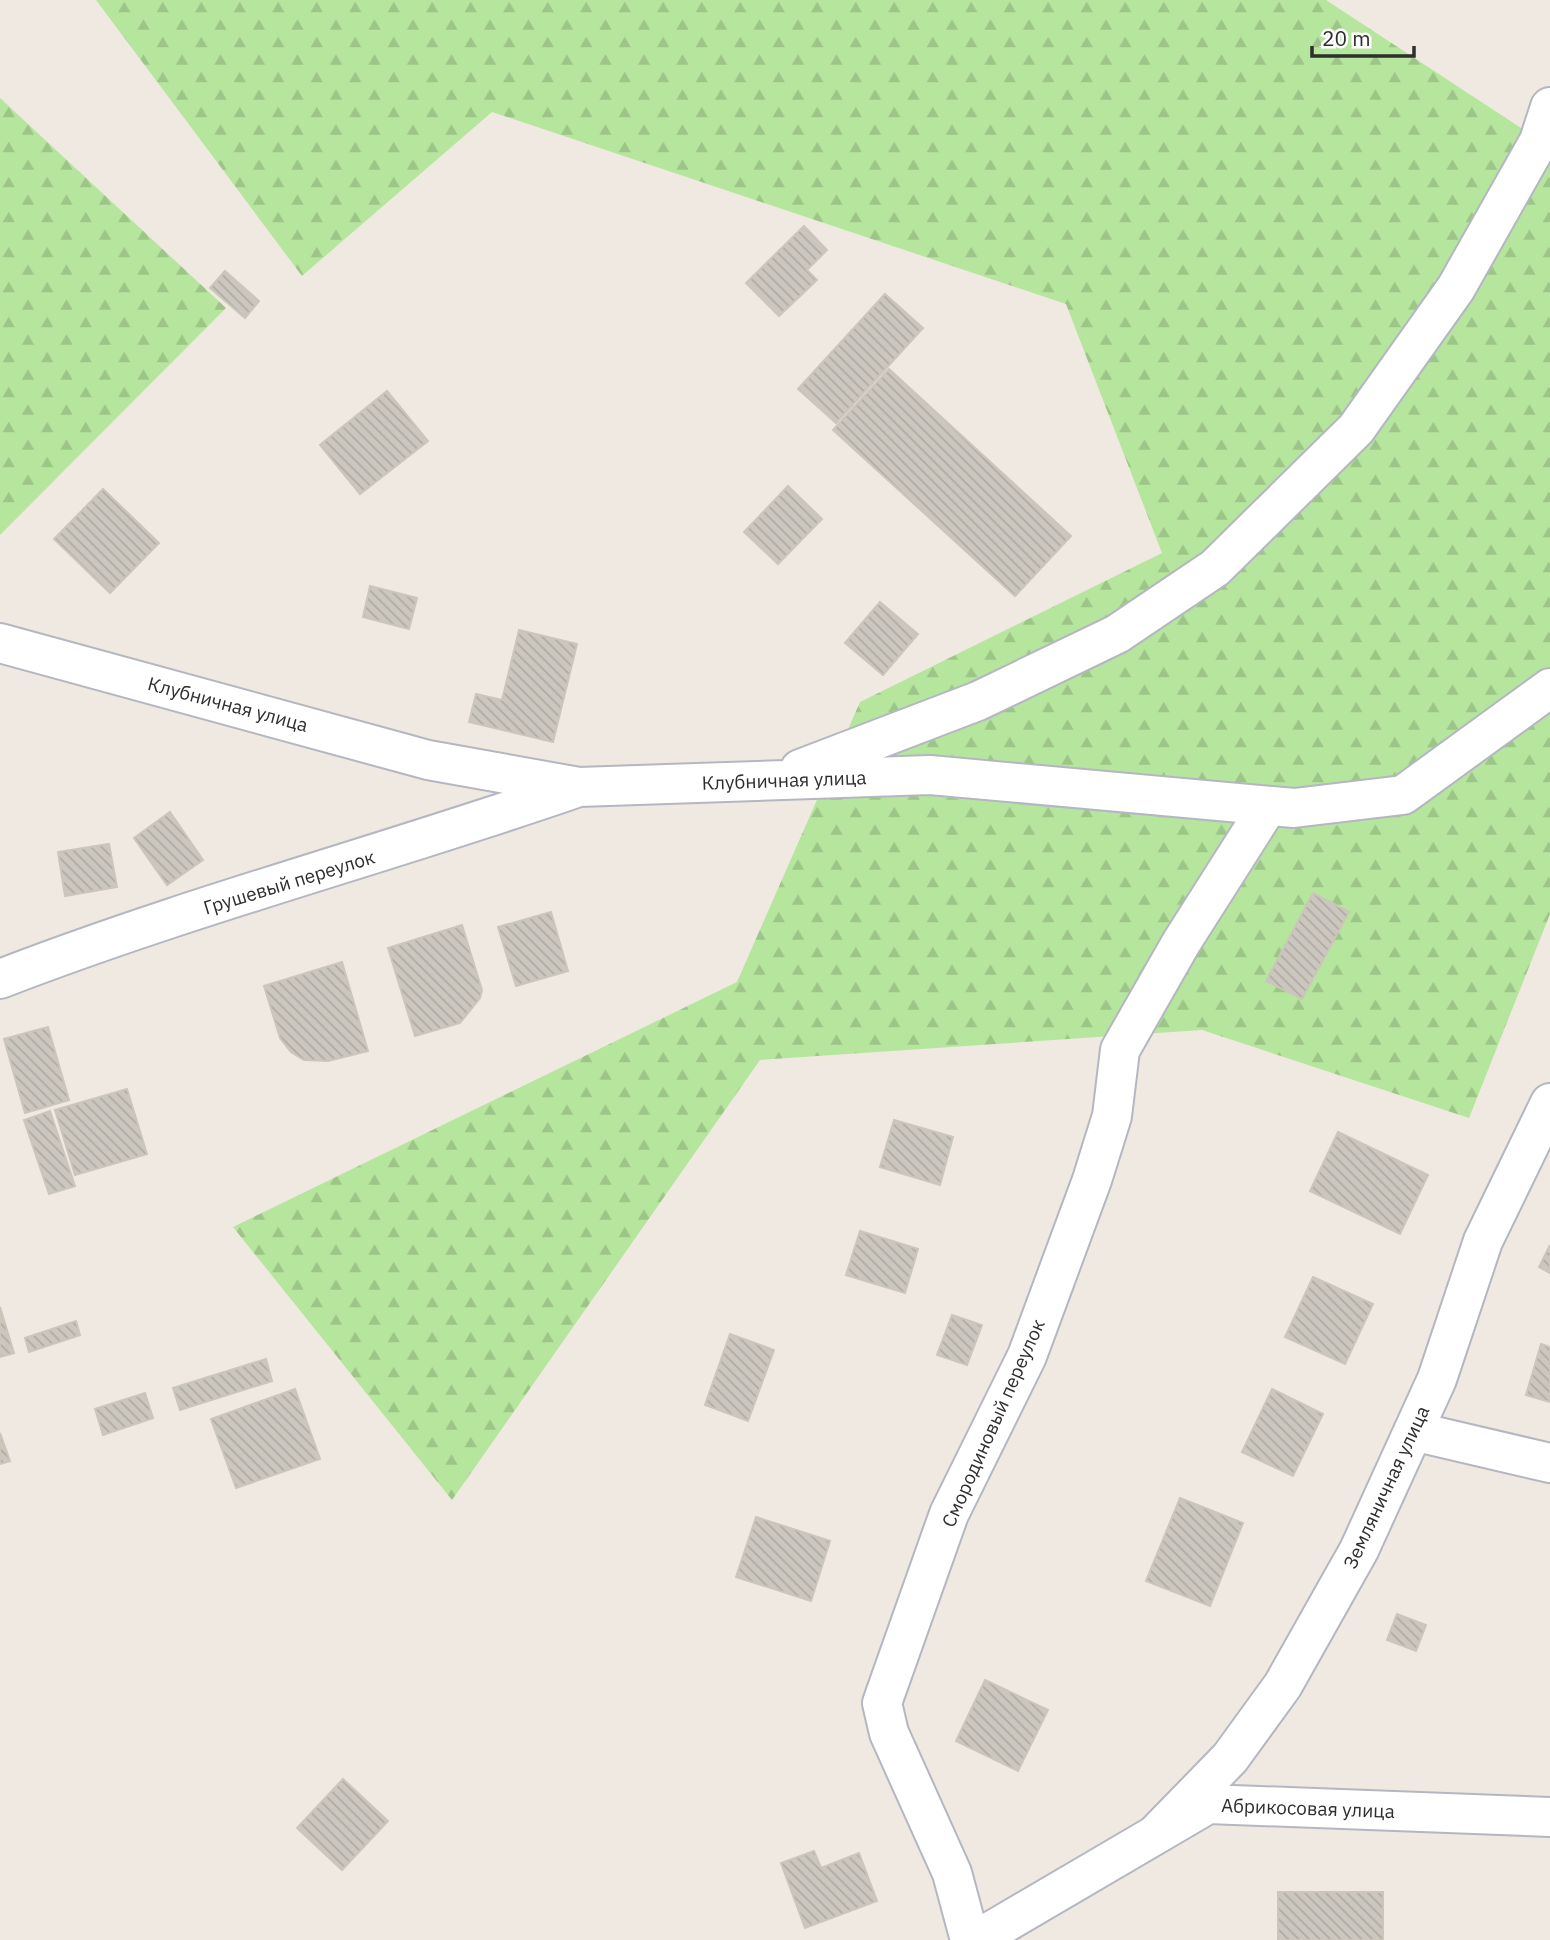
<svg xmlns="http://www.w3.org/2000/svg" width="1550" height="1940" viewBox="0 0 1550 1940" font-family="'IBM Plex Sans',sans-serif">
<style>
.forest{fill:url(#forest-firs)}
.building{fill:url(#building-back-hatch);stroke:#cbc5ba;stroke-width:2}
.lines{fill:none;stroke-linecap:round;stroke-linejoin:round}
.minor-casing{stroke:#b4b7c1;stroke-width:42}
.minor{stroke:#fff;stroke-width:38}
.labels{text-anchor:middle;stroke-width:6;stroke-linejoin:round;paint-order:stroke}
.street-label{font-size:19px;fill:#2e2e2e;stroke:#fff}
</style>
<defs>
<pattern id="forest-firs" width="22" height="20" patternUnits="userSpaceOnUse" patternTransform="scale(1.75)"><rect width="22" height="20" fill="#b6e59e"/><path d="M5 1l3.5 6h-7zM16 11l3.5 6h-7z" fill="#9dc588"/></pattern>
<pattern id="building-back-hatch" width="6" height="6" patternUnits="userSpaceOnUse" patternTransform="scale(1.75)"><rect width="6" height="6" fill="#cbc7bf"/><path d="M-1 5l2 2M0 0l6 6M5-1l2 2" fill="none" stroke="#afaba4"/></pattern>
</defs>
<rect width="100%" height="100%" fill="#efe9e1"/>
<path class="forest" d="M 96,0 L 1326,0 L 1550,147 L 1550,914 L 1469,1118 L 1202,1030 L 760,1060 L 452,1500 L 233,1227 L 737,982 L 860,702 L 1162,553 L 1066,304 L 492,112 L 302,276 Z
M 0,98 L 226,308 L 0,535 Z"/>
<path class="building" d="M 804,226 L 827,250 L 807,270 L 817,280 L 779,316 L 746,283 Z
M 225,271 L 259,301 L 245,318 L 210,288 Z
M 885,294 L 923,328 L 836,423 L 798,389 Z
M 889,369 L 1071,536 L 1015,596 L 833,430 Z
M 387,391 L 428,441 L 360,494 L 320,445 Z
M 788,486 L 822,519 L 778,564 L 744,532 Z
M 103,489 L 159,543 L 110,593 L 54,539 Z
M 370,586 L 417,598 L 409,629 L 363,617 Z
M 880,602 L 918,634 L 883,675 L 845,643 Z
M 519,630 L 577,644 L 553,742 L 469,722 L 476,694 L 502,700 Z
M 170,812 L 203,860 L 167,885 L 134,838 Z
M 109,844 L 117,887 L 65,896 L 58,852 Z
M 1313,893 L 1349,912 L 1302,999 L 1266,981 Z
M 551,912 L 568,971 L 516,986 L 498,927 Z
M 462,925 L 482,990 L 480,998 L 460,1023 L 415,1036 L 388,948 Z
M 342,962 L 368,1051 L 328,1061 L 304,1060 L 291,1052 L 280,1038 L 264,986 Z
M 48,1027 L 69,1100 L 25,1113 L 4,1039 Z
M 127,1089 L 147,1154 L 75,1175 L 55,1110 Z
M 50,1111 L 75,1186 L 49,1194 L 24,1120 Z
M 894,1120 L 953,1137 L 940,1185 L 880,1167 Z
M 1338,1132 L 1428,1175 L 1400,1234 L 1310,1191 Z
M 860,1231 L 918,1249 L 905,1293 L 846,1275 Z
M 1550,1245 L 1550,1273 L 1539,1267 Z
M 1313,1277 L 1373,1304 L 1345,1364 L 1285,1337 Z
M 0,1307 L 14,1353 L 0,1357 Z
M 952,1315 L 982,1325 L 967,1365 L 937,1355 Z
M 76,1321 L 80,1335 L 29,1352 L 25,1338 Z
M 730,1334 L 774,1350 L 748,1421 L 705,1405 Z
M 1541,1344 L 1550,1347 L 1550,1402 L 1526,1395 Z
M 266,1359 L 272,1381 L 180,1410 L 173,1388 Z
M 295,1389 L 320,1459 L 236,1488 L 211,1419 Z
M 1272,1389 L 1323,1414 L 1293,1476 L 1242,1452 Z
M 145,1393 L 153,1418 L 103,1435 L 95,1409 Z
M 0,1433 L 10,1461 L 0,1464 Z
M 1180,1498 L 1243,1523 L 1210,1606 L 1146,1581 Z
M 756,1517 L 830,1541 L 811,1601 L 736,1577 Z
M 1397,1614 L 1426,1625 L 1416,1651 L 1387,1640 Z
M 985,1680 L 1048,1710 L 1018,1771 L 956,1741 Z
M 343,1779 L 388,1821 L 342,1870 L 297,1828 Z
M 814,1851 L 821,1868 L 859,1853 L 877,1901 L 805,1928 L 781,1863 Z
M 1278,1892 L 1383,1892 L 1383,1940 L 1278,1940 Z"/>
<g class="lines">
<g class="minor-casing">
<path id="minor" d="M 0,643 L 428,760 L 579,787 L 930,775 L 1294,808 L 1403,795 L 1550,688
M 800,769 L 978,701 L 1117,634 L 1215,568 L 1356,429 L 1456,288 L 1539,141 L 1550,107
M 0,979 C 189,906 385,854 576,788
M 1413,1431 L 1550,1463
M 1156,1834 L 1230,1758 L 1283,1685 L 1359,1550 L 1437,1379 L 1483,1241 L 1550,1103
M 970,1940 L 952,1873 L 889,1733 L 882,1703 L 949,1514 L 1027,1356 L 1092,1180 L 1112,1116 L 1120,1050 L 1181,943 L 1268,806
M 976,1940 L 1208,1804 L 1550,1817"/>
</g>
<use href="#minor" class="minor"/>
</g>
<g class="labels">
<g class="street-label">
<text transform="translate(228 704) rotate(15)" y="7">Клубничная улица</text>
<text transform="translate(784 780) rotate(-2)" y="7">Клубничная улица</text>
<text transform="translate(289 882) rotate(-17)" y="7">Грушевый переулок</text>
<text transform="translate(993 1423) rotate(-66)" y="7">Смородиновый переулок</text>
<text transform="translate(1386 1487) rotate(-65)" y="7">Земляничная улица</text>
<text transform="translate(1308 1808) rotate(2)" y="7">Абрикосовая улица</text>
</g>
</g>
<path d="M1312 46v10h102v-10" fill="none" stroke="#2e2e2e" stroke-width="3.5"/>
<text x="1322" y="46" font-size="21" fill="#2e2e2e" stroke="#ffffff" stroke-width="5" paint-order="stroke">20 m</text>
</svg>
